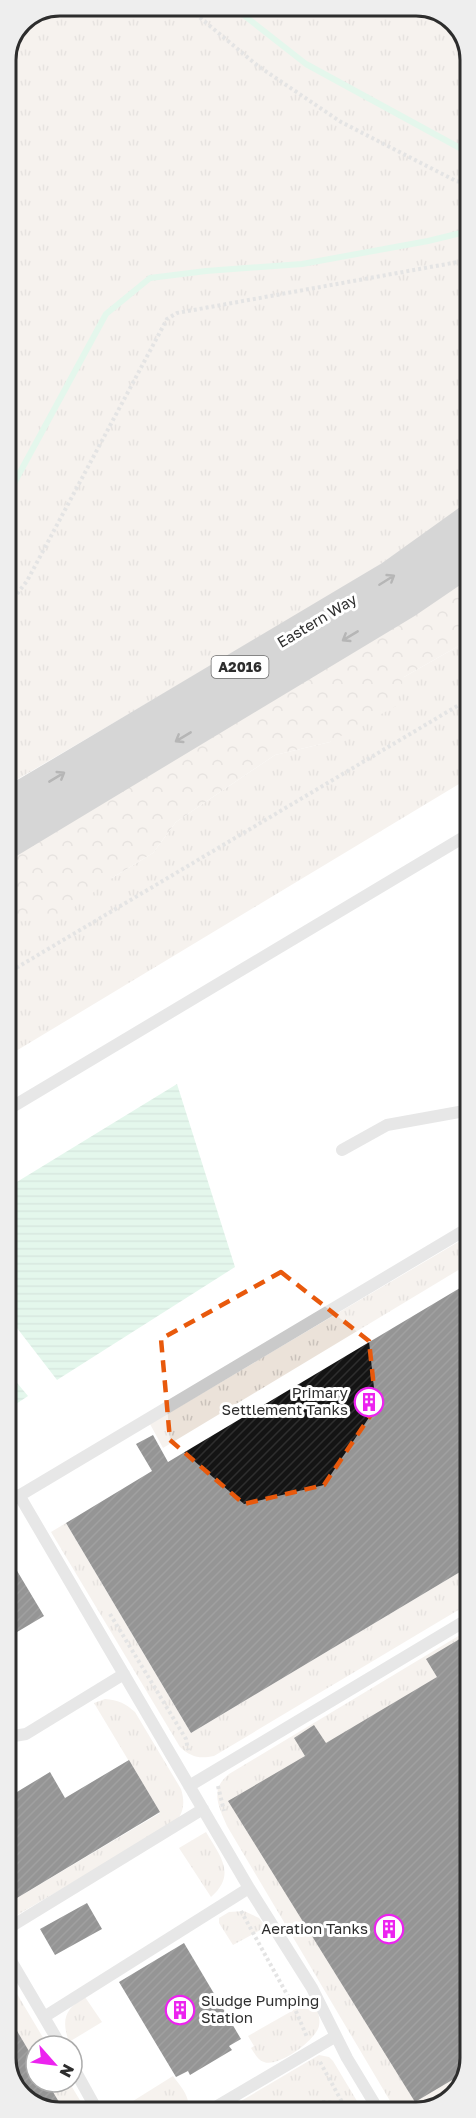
<svg xmlns="http://www.w3.org/2000/svg" width="476" height="2118" viewBox="0 0 476 2118" font-family="'Golos Text',sans-serif">
<style>
.grass{fill:url(#grass-tufts)}
.forest{fill:url(#forest-crowns)}
.water{fill:url(#water-rules)}
.lines{fill:none;stroke-linecap:round;stroke-linejoin:round}
.stream{stroke:#c3edd6;stroke-width:6}
.building{fill:url(#building-hatch)}
.path{stroke:#c4c4c4;stroke-width:4;stroke-dasharray:3 3;stroke-linecap:butt}
.lane{stroke:#cacaca;stroke-width:12}
.primary{stroke:#a5a5a5;stroke-width:33}
.oneway{stroke:#5d5d5d}
.marked{fill:none;stroke:#e8590c;stroke-width:4.5;stroke-dasharray:12 8;stroke-linejoin:round}
.labels{text-anchor:middle;stroke-width:6;stroke-linejoin:round;paint-order:stroke}
.shield{fill:#fff;stroke:#6c6c6c;stroke-width:1.5}
.shield-label{font-size:14px;font-weight:bold;fill:#2d2d2d}
.street-label{font-size:15px;fill:#2d2d2d;stroke:#fff}
.poi-label{font-size:15px;fill:#2d2d2d;stroke:#fff;text-anchor:end}
.rim{fill:none;stroke:#2d2d2d;stroke-width:3}
</style>
<defs>
<pattern id="grass-tufts" width="24" height="20" patternUnits="userSpaceOnUse" patternTransform="scale(1.5)"><rect width="24" height="20" fill="#ebe2d9"/><path d="M3 7l-1-3M5 7V3M7 7l1-3M15 17l-1-3M17 17v-4M19 17l1-3" fill="none" stroke="#cac2bb"/></pattern>
<pattern id="forest-crowns" width="20" height="18" patternUnits="userSpaceOnUse" patternTransform="scale(1.5)"><rect width="20" height="18" fill="#ebe2d9"/><path d="M2 6a3 3 0 1 1 6 0M12 15a3 3 0 1 1 6 0" fill="none" stroke="#cac2bb"/></pattern>
<pattern id="water-rules" width="6" height="5" patternUnits="userSpaceOnUse" patternTransform="scale(1.5)"><rect width="6" height="5" fill="#c3edd6"/><path d="M0 2.5h6" fill="none" stroke="#a8ccb8"/></pattern>
<pattern id="building-hatch" width="6" height="6" patternUnits="userSpaceOnUse" patternTransform="scale(1.5)"><rect width="6" height="6" fill="#141414"/><path d="M-1 1l2-2M0 6l6-6M5 7l2-2" fill="none" stroke="#2e2e2e"/></pattern>
</defs>
<rect width="100%" height="100%" fill="#fff"/>
<path class="grass" d="M 61,6 L 422,6 L 454,22 L 469,50 L 469,503 L 362,577 L 6,786 L 6,60 L 22,22 Z
M 469,640 L 469,778 L 6,1057 L 6,923 L 112,878 L 153,853 L 176,822 L 275,755 L 330,742 L 404,677 Z
M 470,1235 L 470,1263 L 163,1448 L 150,1424 Z
M 66,1523 L 191,1733 L 470,1566 L 470,1603 L 214,1756 C 199,1759 191,1757 180,1747 L 51,1532 Z
M 470,1629 L 470,2058 L 457,2093 L 426,2111 L 396,2111 L 227,1826 C 219,1807 209,1790 229,1774 Z
M 105,1699 C 118,1700 125,1703 135,1712 L 181,1789 C 185,1802 184,1811 176,1822 L 7,1921 L 7,1904 L 160,1813 L 94,1703 Z
M 206,1832 C 220,1856 237,1874 211,1897 L 179,1848 Z
M 244,1911 L 259,1918 L 266,1927 L 233,1945 L 219,1923 L 219,1918 L 229,1912 Z
M 7,1977 L 48,2046 L 36,2046 L 36,2082 L 69,2082 L 87,2112 L 54,2112 L 22,2096 L 7,2068 Z
M 85,1997 L 102,2022 L 69,2042 C 61,2019 65,2009 85,1997 Z
M 313,1999 C 316,2008 321,2016 319,2026 C 316,2040 278,2068 264,2062 C 258,2060 255,2054 251,2048 L 254,2046 L 248,2036 Z
M 319,2055 L 329,2057 L 333,2061 L 363,2111 L 224,2111 Z
M 173,2076 C 181,2087 192,2098 187,2111 L 117,2111 Z"/>
<path class="forest" d="M 469,578 L 469,640 L 404,677 L 396,706 L 330,742 L 275,755 L 176,822 L 153,853 L 112,878 L 61,917 L 6,923 L 6,858 Z"/>
<path class="water" d="M 177,1084 L 235,1267 L 57,1380 L 7,1315 L 7,1188 Z
M 7,1371 L 28,1396 L 7,1410 Z"/>
<g class="lines">
<path class="stream" d="M 232,6 L 306,64 L 469,153
M 6,498 L 106,314 L 150,278 L 206,271 L 302,264 L 428,241 L 469,231"/>
</g>
<path class="building" d="M 470,1282 L 470,1566 L 191,1733 L 66,1523 L 152,1471 L 136,1444 L 153,1435 L 168,1462 Z
M 7,1554 L 44,1616 L 7,1638 Z
M 463,1637 L 470,1649 L 470,2058 L 464,2073 L 415,2102 L 228,1801 L 305,1756 L 294,1738 L 314,1725 L 326,1743 L 437,1677 L 426,1659 Z
M 129,1760 L 160,1812 L 7,1904 L 7,1798 L 50,1772 L 65,1798 Z
M 87,1903 L 102,1929 L 55,1955 L 40,1929 Z
M 184,1943 L 241,2039 L 229,2046 L 232,2050 L 190,2075 L 188,2071 L 176,2077 L 119,1982 Z
M 7,2014 L 36,2063 L 36,2082 L 47,2082 L 65,2112 L 54,2112 L 22,2096 L 7,2068 Z"/>
<g class="lines">
<path class="path" d="M 186,6 L 258,66 L 341,122 L 456,181 L 469,184
M 6,608 L 27,581 L 167,319 L 177,313 L 469,260
M 6,974 L 469,699
M 110,1614 L 186,1739 L 188,1750
M 218,1786 L 224,1811
M 241,1911 L 295,2009 L 307,2037
M 320,2062 L 347,2111
M 307,2111 C 317,2099 333,2099 343,2111"/>
<path class="lane" d="M 7,1110 L 469,834
M 342,1150 L 387,1125 L 470,1110
M 19,1495 L 249,1888 L 312,1988 L 347,2058 L 379,2111
M 7,1503 L 470,1227
M 7,1725 L 14,1736 L 26,1734 L 124,1674
M 189,1786 L 470,1618
M 7,1929 L 203,1809
M 7,1954 L 61,2046
M 44,2017 L 249,1888
M 72,2065 L 98,2112
M 209,2111 L 336,2036"/>
<path class="primary" d="M 6,806 L 391,577 L 469,521
M 6,843 L 409,600 L 469,559"/>
</g>
<defs><path id="oneway-shaft" d="M-6 0H5M1.5-3L5.5 0L1.5 3" fill="none" stroke-width="1.6" stroke-linecap="round" stroke-linejoin="round" transform="scale(1.5)"/></defs>
<g class="oneway">
<use href="#oneway-shaft" transform="translate(387 580) rotate(-32)"/>
<use href="#oneway-shaft" transform="translate(350 636) rotate(149)"/>
<use href="#oneway-shaft" transform="translate(183 737) rotate(149)"/>
<use href="#oneway-shaft" transform="translate(57 777) rotate(-31)"/>
</g>
<path d="M0 0H476V2118H0ZM 281,1272 L 369,1341 L 376,1407 L 324,1485 L 244,1504 L 170,1440 L 161,1339 Z" fill="#fff" fill-opacity=".55" fill-rule="evenodd"/>
<path class="marked" d="M 281,1272 L 369,1341 L 376,1407 L 324,1485 L 244,1504 L 170,1440 L 161,1339 Z"/>
<defs>
<g id="building-ring" transform="scale(1.5)"><circle r="9.5" fill="#fff" stroke="#ec23ef" stroke-width="1.5"/><path d="M-4-6H4V6H1V3H-1V6H-4ZM-2.5-4.3h1.7v1.8h-1.7ZM.8-4.3h1.7v1.8H.8ZM-2.5-1h1.7V.8h-1.7ZM.8-1h1.7V.8H.8Z" fill="#ec23ef"/></g>
</defs>
<g fill-rule="evenodd">
<use href="#building-ring" x="369" y="1402"/>
<use href="#building-ring" x="389" y="1929"/>
<use href="#building-ring" x="180" y="2010"/>
</g>
<g class="labels">
<rect class="shield" x="211.5" y="656" width="57" height="22" rx="4.5"/>
<g class="shield-label">
<text x="240" y="672">A2016</text>
</g>
<g class="street-label">
<text transform="translate(317 621) rotate(-31)" y="5">Eastern Way</text>
</g>
<g class="poi-label">
<text x="348" y="1398">Primary<tspan x="348" dy="17">Settlement Tanks</tspan></text>
<text x="368" y="1934">Aeration Tanks</text>
<text x="201" y="2006" text-anchor="start">Sludge Pumping<tspan x="201" dy="17">Station</tspan></text>
</g>
</g>
<path d="M0 0H476V2118H0ZM60 16H416A44 44 0 0 1 460 60V2058A44 44 0 0 1 416 2102H60A44 44 0 0 1 16 2058V60A44 44 0 0 1 60 16Z" fill="#eee" fill-rule="evenodd"/>
<path class="rim" d="M60 16H416A44 44 0 0 1 460 60V2058A44 44 0 0 1 416 2102H60A44 44 0 0 1 16 2058V60A44 44 0 0 1 60 16Z"/>
<g transform="translate(54 2064) rotate(118)"><circle r="28" fill="#ffffff" stroke="#ababab" stroke-width="1.5"/>
<path d="M0-4.5L10 22L0 15L-10 22Z" fill="#ec23ef"/>
<text y="-9" font-size="16" font-weight="bold" text-anchor="middle" fill="#2d2d2d">N</text>
</g>
</svg>
